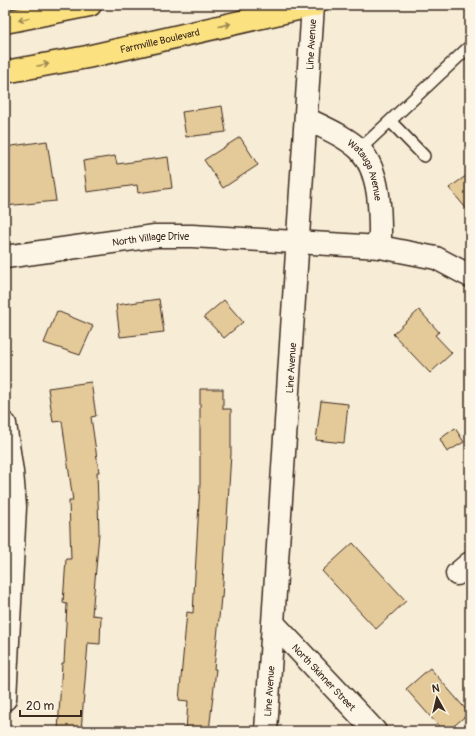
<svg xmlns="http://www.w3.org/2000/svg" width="475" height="736" viewBox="0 0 475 736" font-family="Pangolin,sans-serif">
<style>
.building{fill:#e4c999;stroke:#3b2a1e}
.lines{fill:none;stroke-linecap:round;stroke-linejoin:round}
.service-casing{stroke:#3b2a1e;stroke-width:14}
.minor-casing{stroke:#3b2a1e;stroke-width:25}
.primary-casing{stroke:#3b2a1e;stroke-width:25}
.service{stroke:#fcf5e5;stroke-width:11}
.minor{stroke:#fcf5e5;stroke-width:22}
.primary{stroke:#fbe180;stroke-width:22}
.oneway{stroke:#9b864f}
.labels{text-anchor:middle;stroke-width:3;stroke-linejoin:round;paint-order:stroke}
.street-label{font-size:10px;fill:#3b2a1e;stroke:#fcf5e5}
</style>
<rect width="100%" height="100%" fill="#f7ecd6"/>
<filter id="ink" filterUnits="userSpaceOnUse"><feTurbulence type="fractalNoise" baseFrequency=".025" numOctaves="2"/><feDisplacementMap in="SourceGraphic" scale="8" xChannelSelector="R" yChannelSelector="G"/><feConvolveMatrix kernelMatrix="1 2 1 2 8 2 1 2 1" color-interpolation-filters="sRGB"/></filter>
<g filter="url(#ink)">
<path class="building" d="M 222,106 L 226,132 L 186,137 L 182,112 Z
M 240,137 L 258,165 L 223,188 L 204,160 Z
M 47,141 L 56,201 L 5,206 L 5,147 Z
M 115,156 L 117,164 L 168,157 L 172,188 L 138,193 L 137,185 L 87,192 L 83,161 Z
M 470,173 L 470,213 L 449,188 Z
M 159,299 L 164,332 L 120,337 L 116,305 Z
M 224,300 L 243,322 L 224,338 L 204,317 Z
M 419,310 L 439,332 L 435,335 L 452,353 L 430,373 L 393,334 Z
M 57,311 L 93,326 L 80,355 L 44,343 Z
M 91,382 L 96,416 L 91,417 L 99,472 L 97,472 L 99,533 L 92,615 L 101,616 L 100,644 L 88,643 L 81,731 L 58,731 L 62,663 L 64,663 L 67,604 L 63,603 L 66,559 L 71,559 L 69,501 L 73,501 L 62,421 L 53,422 L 48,388 Z
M 200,389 L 223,389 L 223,409 L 231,409 L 231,454 L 222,598 L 221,597 L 214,669 L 216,669 L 209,731 L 186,731 L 188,701 L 179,700 L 187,612 L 193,613 L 200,484 Z
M 321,401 L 348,404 L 344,443 L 316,440 Z
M 455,428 L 464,442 L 447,452 L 440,439 Z
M 353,543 L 406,601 L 376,629 L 322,571 Z
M 430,668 L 469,713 L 448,731 L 443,731 L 406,689 Z"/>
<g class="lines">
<g class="service-casing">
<path id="service" d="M 390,121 L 424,156
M 359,150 L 470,46"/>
</g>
<g class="minor-casing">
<g id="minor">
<path id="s1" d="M 307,119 C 325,128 345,136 360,150 C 382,174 380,217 380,247"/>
<path id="s2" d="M 5,257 L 155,236 L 192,236 L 380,247 L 436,258 L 470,276"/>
<path d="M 5,424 L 12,472 L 15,507 L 5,699"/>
<path d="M 457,574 L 470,563"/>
<path id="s3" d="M 274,624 L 375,731"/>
<path id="s4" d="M 266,731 C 283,489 299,247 313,5"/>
</g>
</g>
<g class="primary-casing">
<g id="primary">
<path d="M 5,22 L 90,5"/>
<path id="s5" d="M 5,72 L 87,57 L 315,5"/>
</g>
</g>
<use href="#service" class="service"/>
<use href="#minor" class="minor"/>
<use href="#primary" class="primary"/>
</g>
<defs><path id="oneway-shaft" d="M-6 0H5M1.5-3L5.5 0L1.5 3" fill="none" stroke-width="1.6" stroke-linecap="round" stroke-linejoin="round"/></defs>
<g class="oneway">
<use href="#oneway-shaft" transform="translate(24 19) rotate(168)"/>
<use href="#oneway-shaft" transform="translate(225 25) rotate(-13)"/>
<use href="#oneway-shaft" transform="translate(43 65) rotate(-10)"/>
</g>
</g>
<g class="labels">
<g class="street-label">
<text dy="4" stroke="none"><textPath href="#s5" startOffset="158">Farmville Boulevard</textPath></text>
<text dy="4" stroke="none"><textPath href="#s4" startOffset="688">Line Avenue</textPath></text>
<text dy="4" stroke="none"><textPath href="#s1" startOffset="82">Watauga Avenue</textPath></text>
<text dy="4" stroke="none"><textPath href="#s2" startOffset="147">North Village Drive</textPath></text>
<text dy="4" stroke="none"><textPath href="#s4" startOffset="364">Line Avenue</textPath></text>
<text dy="4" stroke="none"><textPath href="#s3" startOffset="73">North Skinner Street</textPath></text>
<text dy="4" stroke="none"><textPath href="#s4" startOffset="40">Line Avenue</textPath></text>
</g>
</g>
<rect width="475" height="736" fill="none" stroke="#fcf5e5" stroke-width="20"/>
<rect x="10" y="10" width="455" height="716" fill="none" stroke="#3b2a1e" stroke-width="1.5" filter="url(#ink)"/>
<g transform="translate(437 698) rotate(352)" stroke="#fcf5e5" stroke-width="3" paint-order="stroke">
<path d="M0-3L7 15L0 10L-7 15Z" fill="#3b2a1e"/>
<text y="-6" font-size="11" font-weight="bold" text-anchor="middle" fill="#3b2a1e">N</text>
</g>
<path d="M20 710v6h61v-6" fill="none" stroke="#3b2a1e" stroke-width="2"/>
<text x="26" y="710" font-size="12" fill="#3b2a1e" stroke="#fcf5e5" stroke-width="3" paint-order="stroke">20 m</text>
</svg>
